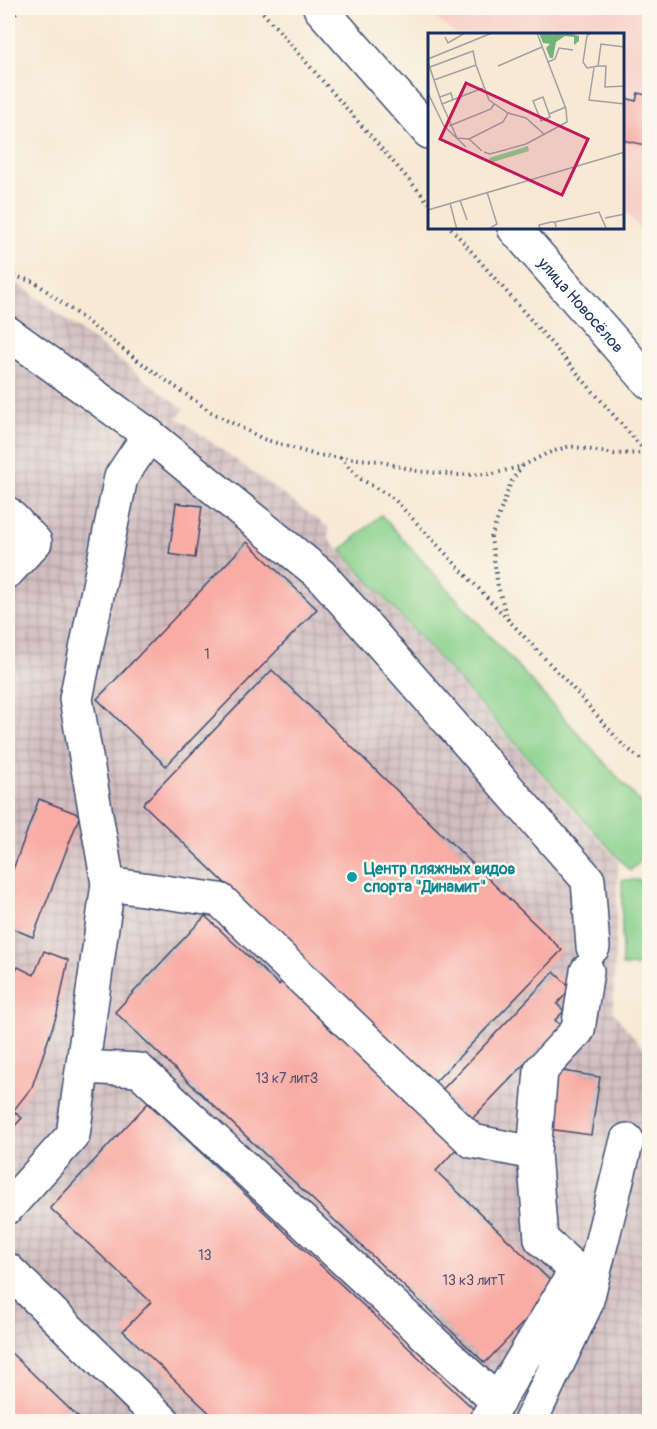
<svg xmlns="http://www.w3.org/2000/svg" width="657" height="1429" viewBox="0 0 657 1429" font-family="Pangolin,sans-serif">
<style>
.built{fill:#f7d0c9}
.industrial{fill:url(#industrial-grid)}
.pitch{fill:#8bd28d;stroke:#538076;stroke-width:1.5}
.building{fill:#f8aca4}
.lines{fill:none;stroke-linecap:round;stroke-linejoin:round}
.minor-casing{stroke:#3c4b70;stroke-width:36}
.path{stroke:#3c4b70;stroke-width:4;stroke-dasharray:1.5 4.5;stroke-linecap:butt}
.minor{stroke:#fff;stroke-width:33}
.culture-dot{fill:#0f9aa8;stroke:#fbf7ec;stroke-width:2}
.labels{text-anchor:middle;stroke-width:5;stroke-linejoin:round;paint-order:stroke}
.number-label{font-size:14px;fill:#524e70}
.street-label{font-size:16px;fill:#1b2f5e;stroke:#fbf7ec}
.culture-label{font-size:16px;font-weight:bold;fill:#0d838f;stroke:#fbf7ec;text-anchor:start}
.inset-road{fill:none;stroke:#9f9fa4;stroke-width:1.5}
.view{fill:#c2185b;fill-opacity:0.15;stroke:#c2185b;stroke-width:3}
.inset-edge{fill:none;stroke:#1b2f5e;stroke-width:3}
</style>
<defs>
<pattern id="industrial-grid" width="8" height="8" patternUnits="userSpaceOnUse" patternTransform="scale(1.5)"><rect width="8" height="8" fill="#d2bec1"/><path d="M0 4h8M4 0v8" fill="none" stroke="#aa9ba0"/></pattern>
</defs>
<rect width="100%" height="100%" fill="#fbf7ec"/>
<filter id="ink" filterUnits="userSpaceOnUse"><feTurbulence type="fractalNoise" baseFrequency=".0167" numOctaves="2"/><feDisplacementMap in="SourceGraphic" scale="12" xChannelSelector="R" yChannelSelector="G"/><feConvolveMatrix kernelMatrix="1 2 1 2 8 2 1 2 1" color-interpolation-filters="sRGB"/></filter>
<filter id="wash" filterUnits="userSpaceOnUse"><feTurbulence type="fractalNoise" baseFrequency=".008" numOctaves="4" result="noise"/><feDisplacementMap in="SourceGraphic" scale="24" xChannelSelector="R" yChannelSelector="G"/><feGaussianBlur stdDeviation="1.35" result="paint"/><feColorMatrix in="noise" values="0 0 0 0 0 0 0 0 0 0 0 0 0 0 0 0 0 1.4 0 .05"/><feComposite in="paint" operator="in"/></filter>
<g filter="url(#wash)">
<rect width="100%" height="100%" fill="#f7e9d3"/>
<path class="built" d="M 422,8 L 649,8 L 649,240 L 623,208 L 622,34 L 456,34 Z"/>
<path class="industrial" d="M 8,284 L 19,284 L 184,409 L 178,418 L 329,528 L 328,538 L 618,861 L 613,1012 L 649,1055 L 650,1421 L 8,1422 Z"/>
<path class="pitch" d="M 381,515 L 649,812 L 649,853 L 630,871 L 341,550 Z
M 622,880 L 649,880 L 649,966 L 622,966 Z"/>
<g id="blocks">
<path class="building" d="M 638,93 L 650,96 L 650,146 L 622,140 L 622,97 L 636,101 Z
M 176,503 L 202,506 L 195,558 L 169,554 Z
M 247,542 L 317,609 L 166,766 L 97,699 Z
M 272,670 L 562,950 L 433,1084 L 143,804 Z
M 39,799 L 80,815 L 33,937 L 8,927 L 8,883 Z
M 205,916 L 279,985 L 284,979 L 460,1145 L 436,1171 L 557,1287 L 485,1363 L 115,1012 Z
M 44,951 L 68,960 L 57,1014 L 32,1087 L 13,1111 L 22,1118 L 8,1133 L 8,983 L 18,967 L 34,975 Z
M 554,972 L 571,988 L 557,1004 L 564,1011 L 555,1020 L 561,1026 L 470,1121 L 440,1092 Z
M 557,1070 L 600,1077 L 591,1135 L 548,1129 Z
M 148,1103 L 480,1415 L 474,1422 L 219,1422 L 123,1331 L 151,1302 L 50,1208 Z
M 8,1350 L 29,1370 L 83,1422 L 8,1422 Z"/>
</g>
</g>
<g filter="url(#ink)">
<use href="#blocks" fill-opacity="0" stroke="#3c4b70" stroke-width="1.5"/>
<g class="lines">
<g class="minor-casing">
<g id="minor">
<path d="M 320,8 L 429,132"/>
<path id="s1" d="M 514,228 L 650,383"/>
<path d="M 8,333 L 149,435 L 321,575 L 588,880 L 593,947"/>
<path d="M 8,514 L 35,542 L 8,571"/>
<path d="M 108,884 L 220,900 L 472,1141 L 534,1153"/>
<path d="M 83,1067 L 139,1070 L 498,1402"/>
<path d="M 8,1207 L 73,1135 L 108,884 L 76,699 L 121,477 L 149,435"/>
<path d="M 8,1270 L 164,1422"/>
<path d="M 485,1422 L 576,1270 L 541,1239 L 534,1153 L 541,1070 L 578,1030 L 587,971"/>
<path d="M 530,1422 L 586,1304 L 627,1140"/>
</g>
</g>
<path class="path" d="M 259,8 L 429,203
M 8,24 L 20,8
M 451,228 L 650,457
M 8,276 L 14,276 L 35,282 L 140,362 L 211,412 L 263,439 L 316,455 L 379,461 L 416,471 L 459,475 L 493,474 L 522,466 L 548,453 L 570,446 L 614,454 L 646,453
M 340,457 L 359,478 L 393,498 L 569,684 L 622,744 L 650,767
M 508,620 L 498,587 L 491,537 L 511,482 L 522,466"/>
<use href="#minor" class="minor"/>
</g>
</g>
<circle class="culture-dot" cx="352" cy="877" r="6"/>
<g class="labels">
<g class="number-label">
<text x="207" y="659">1</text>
<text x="287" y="1083">13 к7 литЗ</text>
<text x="205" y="1260">13</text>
<text x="474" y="1285">13 к3 литТ</text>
</g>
<g class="street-label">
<text dy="6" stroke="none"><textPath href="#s1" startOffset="102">улица Новосёлов</textPath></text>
</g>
<g class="culture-label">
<text x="364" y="874">Центр пляжных видов<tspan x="364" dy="18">спорта "Динамит"</tspan></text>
</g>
</g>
<g transform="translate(428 33)">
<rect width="196" height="196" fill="#f7e9d3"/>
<path d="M 111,0 L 140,0 L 151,3 L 151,8 L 146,12 L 146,4 L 137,3 L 128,9 L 125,25 L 122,25 L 118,15 L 122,11 L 115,10 Z" fill="#70b478"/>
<path d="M 100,113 L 101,118 L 62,130 L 61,125 Z" fill="#8bd28d"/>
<path class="inset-road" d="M 163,0 L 159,3 L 155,29 L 159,35 L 170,33 L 173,11 L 197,14M 17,4 L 20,10 L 37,0M 0,26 L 64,0M 0,29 L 14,71 L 55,55M 120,29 L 127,26 L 131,15 L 145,17M 70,33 L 114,14M 170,33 L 178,33 L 177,54 L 197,53M 2,34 L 45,18 L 48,32M 166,35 L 161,67 L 197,71M 6,47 L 48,32 L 61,67 L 80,80 L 98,85 L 117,102M 0,60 L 16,93 L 38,114M 12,64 L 23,60 L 25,67M 14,71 L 29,105 L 41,106 L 54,118M 121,81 L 122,84 L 113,88 L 105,68 L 115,64 L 121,81 L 138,74M 21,93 L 63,76 L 66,71M 41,106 L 75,89 L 80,80M 56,119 L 62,121 L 98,111 L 139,89 L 138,76 L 109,0M 59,159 L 69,191 L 59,197M 32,167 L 39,187M 22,170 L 29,197M 0,177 L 197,119M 177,185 L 197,181M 127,189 L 171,179 L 179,197M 112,197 L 111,192 L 123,189 L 127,189 L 128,194"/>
<path class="view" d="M 38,50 L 160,106 L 134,162 L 12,106 Z"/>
<rect width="196" height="196" class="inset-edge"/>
</g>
<rect width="657" height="1429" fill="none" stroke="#fbf7ec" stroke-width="30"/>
</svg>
